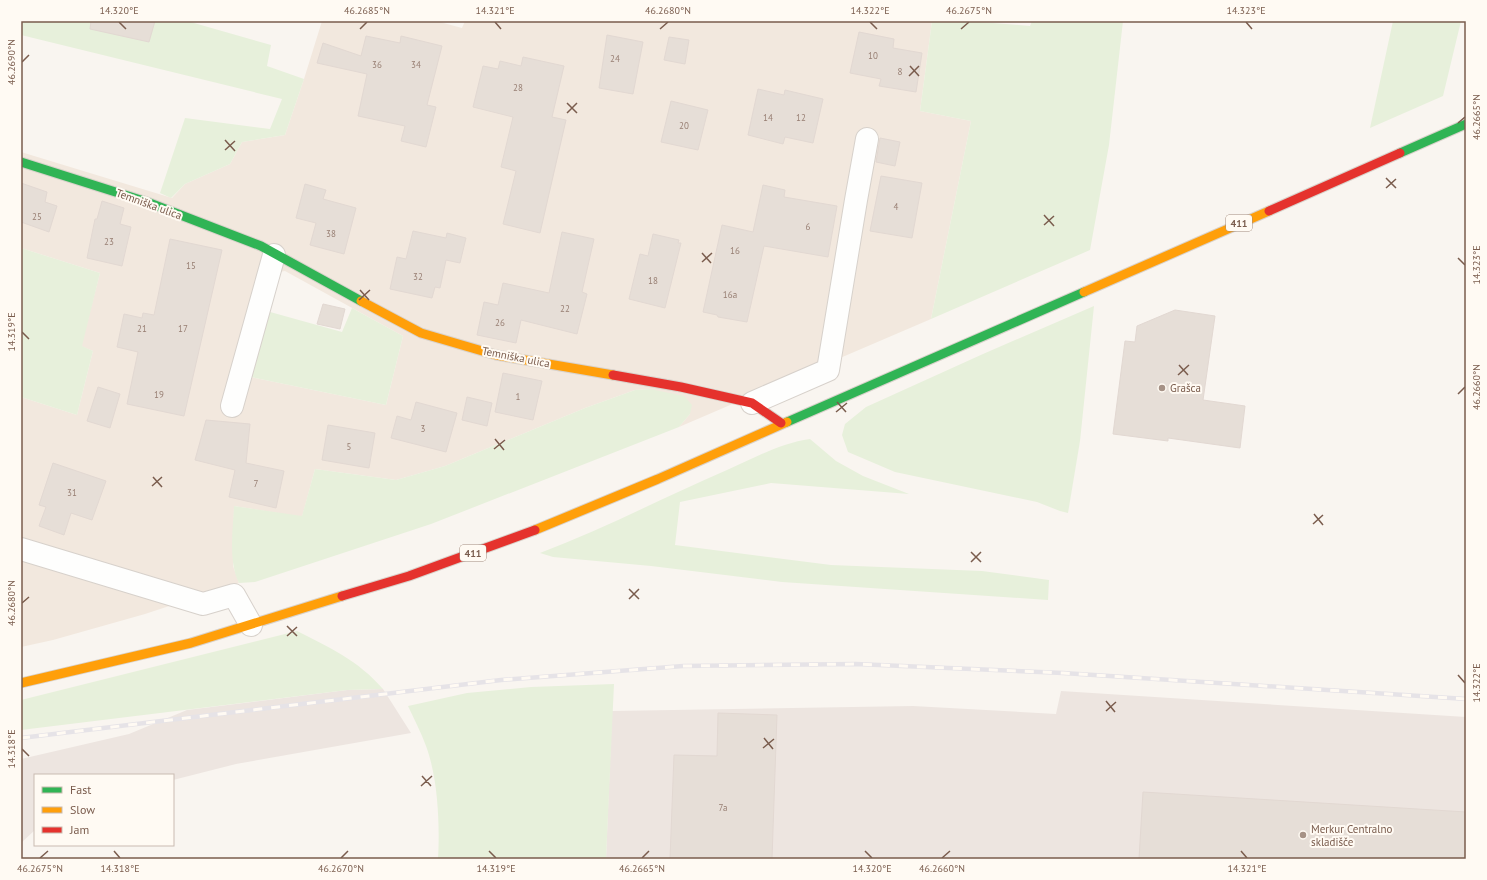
<svg xmlns="http://www.w3.org/2000/svg" width="1487" height="880" viewBox="0 0 1487 880" font-family="'PT Sans',sans-serif">
<style>
.residential{fill:#f2e8de;fill-rule:evenodd}
.industrial{fill:#ede5e0}
.green{fill:#e7f0db}
.building{fill:#e6ded7;stroke:#e2d8d2}
.lines{fill:none;stroke-linecap:round;stroke-linejoin:round}
.street-casing{stroke:#d7d1cb;stroke-width:24}
.fast-casing{stroke:#d9d2cb;stroke-width:11}
.slow-casing{stroke:#d9d2cb;stroke-width:11}
.jam-casing{stroke:#d9d2cb;stroke-width:11}
.street{stroke:#fefefd;stroke-width:22}
.fast{stroke:#30b455;stroke-width:9}
.slow{stroke:#ff9f0a;stroke-width:9}
.jam{stroke:#e5322d;stroke-width:9}
.rail-casing{stroke:#e6e3e7;stroke-width:4.5}
.rail{stroke:#fffaf3;stroke-width:3;stroke-dasharray:9;stroke-linecap:butt}
.ticks{fill:none;stroke:#7a5c4d;stroke-width:1.5}
.poi-dot{fill:#a69286;stroke:#fffaf3;stroke-width:1.5}
.labels{text-anchor:middle;stroke-width:4;stroke-linejoin:round;paint-order:stroke}
.number-label{font-size:9px;fill:#977e72}
.shield{fill:#fffaf3;stroke:#a28b7f;stroke-width:1}
.shield-label{font-size:10px;font-weight:bold;fill:#7a5c4d}
.street-label{font-size:11px;fill:#7a5c4d;stroke:#fffaf3}
.poi-label{font-size:11px;fill:#7a5c4d;stroke:#fffaf3;text-anchor:start}
.neatline{fill:none;stroke:#7a5c4d;stroke-width:1.5}
.ticks-label{font-size:10px;text-anchor:middle;fill:#7a5c4d}
</style>
<rect width="100%" height="100%" fill="#f9f5f0"/>
<path class="residential" d="M 322,21 L 436,21 L 462,28 L 465,21 L 932,21 L 920,111 L 971,121 L 931,319 L 679,427 L 690,414 L 650,389 L 635,390 L 585,408 L 445,466 L 396,480 L 315,469 L 302,517 L 234,506 L 233,566 L 239,583 L 145,614 L 53,640 L 21,647 L 21,397 L 77,415 L 93,351 L 81,346 L 100,273 L 21,248 L 21,152 L 172,198 L 185,184 L 230,164 L 242,142 L 285,135 L 304,79 ZM 285,271 L 403,336 L 386,405 L 246,376 L 274,273 Z"/>
<path class="industrial" d="M 383,689 L 411,733 L 236,764 L 173,780 L 173,775 L 35,775 L 35,830 L 21,843 L 21,759 L 129,734 L 187,710 L 347,690 Z
M 1061,691 L 1466,717 L 1466,859 L 606,859 L 612,711 L 913,706 L 1056,714 Z"/>
<path class="green" d="M 21,21 L 187,21 L 271,45 L 267,66 L 304,79 L 285,135 L 242,142 L 230,164 L 185,184 L 171,198 L 160,193 L 185,118 L 270,129 L 282,99 L 21,35 Z
M 932,21 L 968,21 L 1030,26 L 1032,21 L 1123,21 L 1109,145 L 1090,250 L 931,319 L 971,121 L 920,111 Z
M 1393,21 L 1461,21 L 1443,96 L 1370,128 Z
M 21,248 L 100,273 L 82,346 L 93,351 L 77,415 L 21,397 Z
M 1094,306 L 1080,441 L 1068,513 L 1060,511 L 1037,502 L 895,472 L 848,452 L 842,435 L 845,424 L 866,407 L 983,354 Z
M 352,308 L 403,336 L 386,405 L 246,376 L 263,310 L 342,332 Z
M 650,389 L 684,396 L 692,405 L 690,414 L 679,427 L 431,524 L 255,582 L 239,583 C 228,561 233,529 234,506 L 302,516 L 315,469 L 396,480 L 445,466 L 585,408 L 635,390 Z
M 810,439 L 836,461 L 863,476 L 909,494 L 771,483 L 680,502 L 675,545 L 831,565 L 982,571 L 1049,580 L 1048,600 L 782,582 L 651,566 L 553,557 L 540,553 C 604,529 664,497 727,470 C 754,458 781,443 810,439 Z
M 297,631 C 329,647 359,661 383,689 L 347,690 L 21,730 L 21,700 Z
M 614,684 L 606,859 L 438,859 C 440,825 438,778 426,746 C 421,732 414,719 408,706 L 467,693 L 531,687 Z"/>
<path class="building" d="M 91,21 L 155,21 L 149,42 L 90,29 Z
M 859,32 L 894,39 L 893,48 L 922,53 L 916,92 L 879,86 L 881,79 L 850,73 Z
M 607,35 L 643,42 L 633,94 L 599,88 Z
M 366,36 L 400,43 L 401,36 L 442,46 L 427,105 L 436,107 L 426,147 L 401,141 L 405,126 L 358,116 L 367,74 L 317,63 L 323,43 L 361,56 Z
M 669,37 L 689,40 L 685,64 L 664,60 Z
M 523,57 L 564,66 L 552,117 L 566,120 L 540,233 L 503,224 L 516,171 L 501,167 L 513,117 L 473,107 L 483,66 L 498,69 L 500,61 L 521,66 Z
M 758,89 L 784,95 L 785,90 L 823,99 L 813,143 L 785,137 L 783,144 L 748,135 Z
M 671,101 L 708,110 L 698,150 L 661,142 Z
M 880,138 L 900,142 L 895,166 L 876,162 Z
M 881,176 L 922,183 L 912,238 L 870,231 Z
M 21,183 L 47,192 L 45,202 L 57,206 L 49,232 L 21,222 Z
M 305,184 L 326,190 L 323,199 L 356,208 L 344,254 L 310,245 L 316,223 L 296,218 Z
M 763,185 L 785,190 L 784,197 L 837,206 L 828,257 L 764,246 L 747,322 L 718,317 L 717,315 L 703,312 L 722,225 L 753,232 Z
M 102,201 L 124,208 L 120,224 L 131,227 L 122,266 L 87,258 L 95,219 L 97,219 Z
M 413,231 L 446,238 L 447,233 L 466,238 L 460,263 L 446,260 L 440,288 L 435,287 L 432,298 L 390,289 L 397,257 L 406,259 Z
M 562,232 L 594,239 L 582,292 L 587,294 L 577,334 L 521,320 L 516,343 L 477,335 L 484,302 L 498,305 L 503,283 L 549,293 Z
M 653,234 L 679,240 L 678,243 L 681,243 L 665,308 L 629,299 L 640,254 L 648,256 Z
M 170,239 L 222,250 L 184,416 L 127,404 L 138,352 L 117,347 L 124,314 L 142,318 L 143,313 L 154,315 Z
M 323,304 L 345,309 L 340,329 L 317,324 Z
M 1175,310 L 1215,316 L 1203,400 L 1245,406 L 1240,448 L 1168,438 L 1168,441 L 1113,434 L 1125,341 L 1135,342 L 1137,326 Z
M 503,373 L 542,381 L 533,420 L 495,412 Z
M 98,387 L 120,394 L 110,428 L 87,421 Z
M 467,397 L 492,403 L 487,426 L 462,420 Z
M 416,402 L 457,413 L 446,452 L 391,438 L 397,416 L 411,420 Z
M 206,420 L 250,424 L 246,463 L 284,471 L 276,508 L 229,497 L 235,470 L 195,460 Z
M 328,425 L 375,433 L 369,468 L 322,460 Z
M 53,463 L 106,481 L 92,520 L 71,513 L 64,535 L 39,526 L 46,507 L 39,505 Z
M 718,713 L 777,715 L 772,859 L 670,859 L 674,755 L 717,756 Z
M 1143,792 L 1466,812 L 1466,859 L 1139,859 Z"/>
<g class="lines">
<g class="street-casing">
<path id="street" d="M 752,403 L 828,370 L 856,200 L 867,139
M 232,406 L 274,255
M 21,549 L 203,604 L 234,595 L 251,625"/>
</g>
<g class="fast-casing">
<path id="fast" d="M 1400,153 L 1466,124
M 21,162 L 147,202 L 261,246 L 361,301
M 787,422 L 1084,292"/>
</g>
<g class="slow-casing">
<path id="slow" d="M 1084,292 L 1269,211
M 361,301 L 421,333 L 496,355 L 613,375
M 535,530 L 658,479 L 787,422
M 21,683 L 191,643 L 342,596"/>
</g>
<g class="jam-casing">
<path id="jam" d="M 1269,211 L 1400,153
M 613,375 L 681,387 L 752,403 L 781,423
M 342,596 L 409,576 L 535,530"/>
</g>
<use href="#street" class="street"/>
<use href="#fast" class="fast"/>
<use href="#slow" class="slow"/>
<use href="#jam" class="jam"/>
<g class="rail-casing">
<path id="rail" d="M 21,738 L 501,680 L 683,666 L 856,664 L 1063,673 L 1466,699"/>
</g>
<use href="#rail" class="rail"/>
</g>
<path class="ticks" d="M 119,22 L 126,29M 495,22 L 501,29M 870,22 L 877,29M 1246,22 L 1252,29M 360,29 L 367,22M 660,29 L 668,22M 961,29 L 969,22M 22,62 L 29,55M 910,66 L 919,76M 909,76 L 919,66M 567,103 L 577,113M 567,113 L 577,103M 1458,123 L 1465,117M 225,140 L 235,151M 225,150 L 235,141M 1386,178 L 1396,188M 1386,188 L 1396,179M 1044,215 L 1054,226M 1044,225 L 1054,216M 702,253 L 711,263M 1458,258 L 1465,265M 702,262 L 712,253M 360,290 L 369,300M 359,300 L 370,290M 22,332 L 29,339M 1179,365 L 1188,375M 1178,375 L 1189,365M 1458,394 L 1465,387M 837,402 L 846,412M 836,412 L 847,403M 495,439 L 504,450M 494,449 L 505,440M 153,477 L 162,487M 152,486 L 162,477M 1314,514 L 1323,525M 1313,524 L 1323,515M 971,552 L 981,562M 971,562 L 981,552M 629,589 L 639,599M 629,599 L 639,589M 22,603 L 29,597M 287,626 L 297,636M 287,636 L 297,627M 1458,675 L 1465,683M 1106,701 L 1115,712M 1106,711 L 1116,702M 764,738 L 773,749M 763,748 L 774,739M 22,749 L 29,756M 422,776 L 431,786M 421,786 L 432,776M 114,851 L 120,858M 489,851 L 496,858M 865,851 L 872,858M 1241,851 L 1247,858M 40,858 L 48,851M 341,858 L 348,851M 642,858 L 649,851M 942,858 L 950,851"/>
<g class="poi-dot">
<circle cx="1162" cy="388" r="4"/>
<circle cx="1303" cy="835" r="4"/>
</g>
<g class="labels">
<g class="number-label">
<text x="873" y="59">10</text>
<text x="615" y="62">24</text>
<text x="377" y="68">36</text>
<text x="416" y="68">34</text>
<text x="900" y="75">8</text>
<text x="518" y="91">28</text>
<text x="768" y="121">14</text>
<text x="801" y="121">12</text>
<text x="684" y="129">20</text>
<text x="896" y="210">4</text>
<text x="37" y="220">25</text>
<text x="808" y="230">6</text>
<text x="331" y="237">38</text>
<text x="109" y="245">23</text>
<text x="735" y="254">16</text>
<text x="191" y="269">15</text>
<text x="418" y="280">32</text>
<text x="653" y="284">18</text>
<text x="730" y="298">16a</text>
<text x="565" y="312">22</text>
<text x="500" y="326">26</text>
<text x="142" y="332">21</text>
<text x="183" y="332">17</text>
<text x="159" y="398">19</text>
<text x="518" y="400">1</text>
<text x="423" y="432">3</text>
<text x="349" y="450">5</text>
<text x="256" y="487">7</text>
<text x="72" y="496">31</text>
<text x="723" y="811">7a</text>
</g>
<g class="shield">
<rect x="1226" y="215" width="26" height="16" rx="3"/>
<rect x="460" y="545" width="26" height="16" rx="3"/>
</g>
<g class="shield-label">
<text x="1239" y="227">411</text>
<text x="473" y="557">411</text>
</g>
<g class="street-label">
<text transform="translate(149 204) rotate(20)" y="4">Temniška ulica</text>
<text transform="translate(516 357) rotate(11)" y="4">Temniška ulica</text>
</g>
<g class="poi-label">
<text x="1170" y="392">Grašca</text>
<text x="1311" y="833">Merkur Centralno<tspan x="1311" dy="13">skladišče</tspan></text>
</g>
</g>
<rect width="1487" height="880" fill="none" stroke="#fffaf3" stroke-width="44"/>
<rect x="34" y="774" width="140" height="72" fill="#fffaf3" stroke="#cabbb1"/>
<rect x="42" y="787" width="20" height="6" fill="#30b455" stroke="#cabbb1"/>
<text x="70" y="794" font-size="12" fill="#7a5c4d">Fast</text>
<rect x="42" y="807" width="20" height="6" fill="#ff9f0a" stroke="#cabbb1"/>
<text x="70" y="814" font-size="12" fill="#7a5c4d">Slow</text>
<rect x="42" y="827" width="20" height="6" fill="#e5322d" stroke="#cabbb1"/>
<text x="70" y="834" font-size="12" fill="#7a5c4d">Jam</text>
<rect x="22" y="22" width="1443" height="836" class="neatline"/>
<g class="ticks-label">
<text x="119" y="14">14.320°E</text>
<text x="367" y="14">46.2685°N</text>
<text x="495" y="14">14.321°E</text>
<text x="668" y="14">46.2680°N</text>
<text x="870" y="14">14.322°E</text>
<text x="969" y="14">46.2675°N</text>
<text x="1246" y="14">14.323°E</text>
<text transform="translate(11 62) rotate(-90)" y="4">46.2690°N</text>
<text transform="translate(1476 117) rotate(-90)" y="4">46.2665°N</text>
<text transform="translate(1476 265) rotate(-90)" y="4">14.323°E</text>
<text transform="translate(11 332) rotate(-90)" y="4">14.319°E</text>
<text transform="translate(1476 387) rotate(-90)" y="4">46.2660°N</text>
<text transform="translate(11 603) rotate(-90)" y="4">46.2680°N</text>
<text transform="translate(1476 683) rotate(-90)" y="4">14.322°E</text>
<text transform="translate(11 749) rotate(-90)" y="4">14.318°E</text>
<text x="40" y="872">46.2675°N</text>
<text x="120" y="872">14.318°E</text>
<text x="341" y="872">46.2670°N</text>
<text x="496" y="872">14.319°E</text>
<text x="642" y="872">46.2665°N</text>
<text x="872" y="872">14.320°E</text>
<text x="942" y="872">46.2660°N</text>
<text x="1247" y="872">14.321°E</text>
</g>
</svg>
